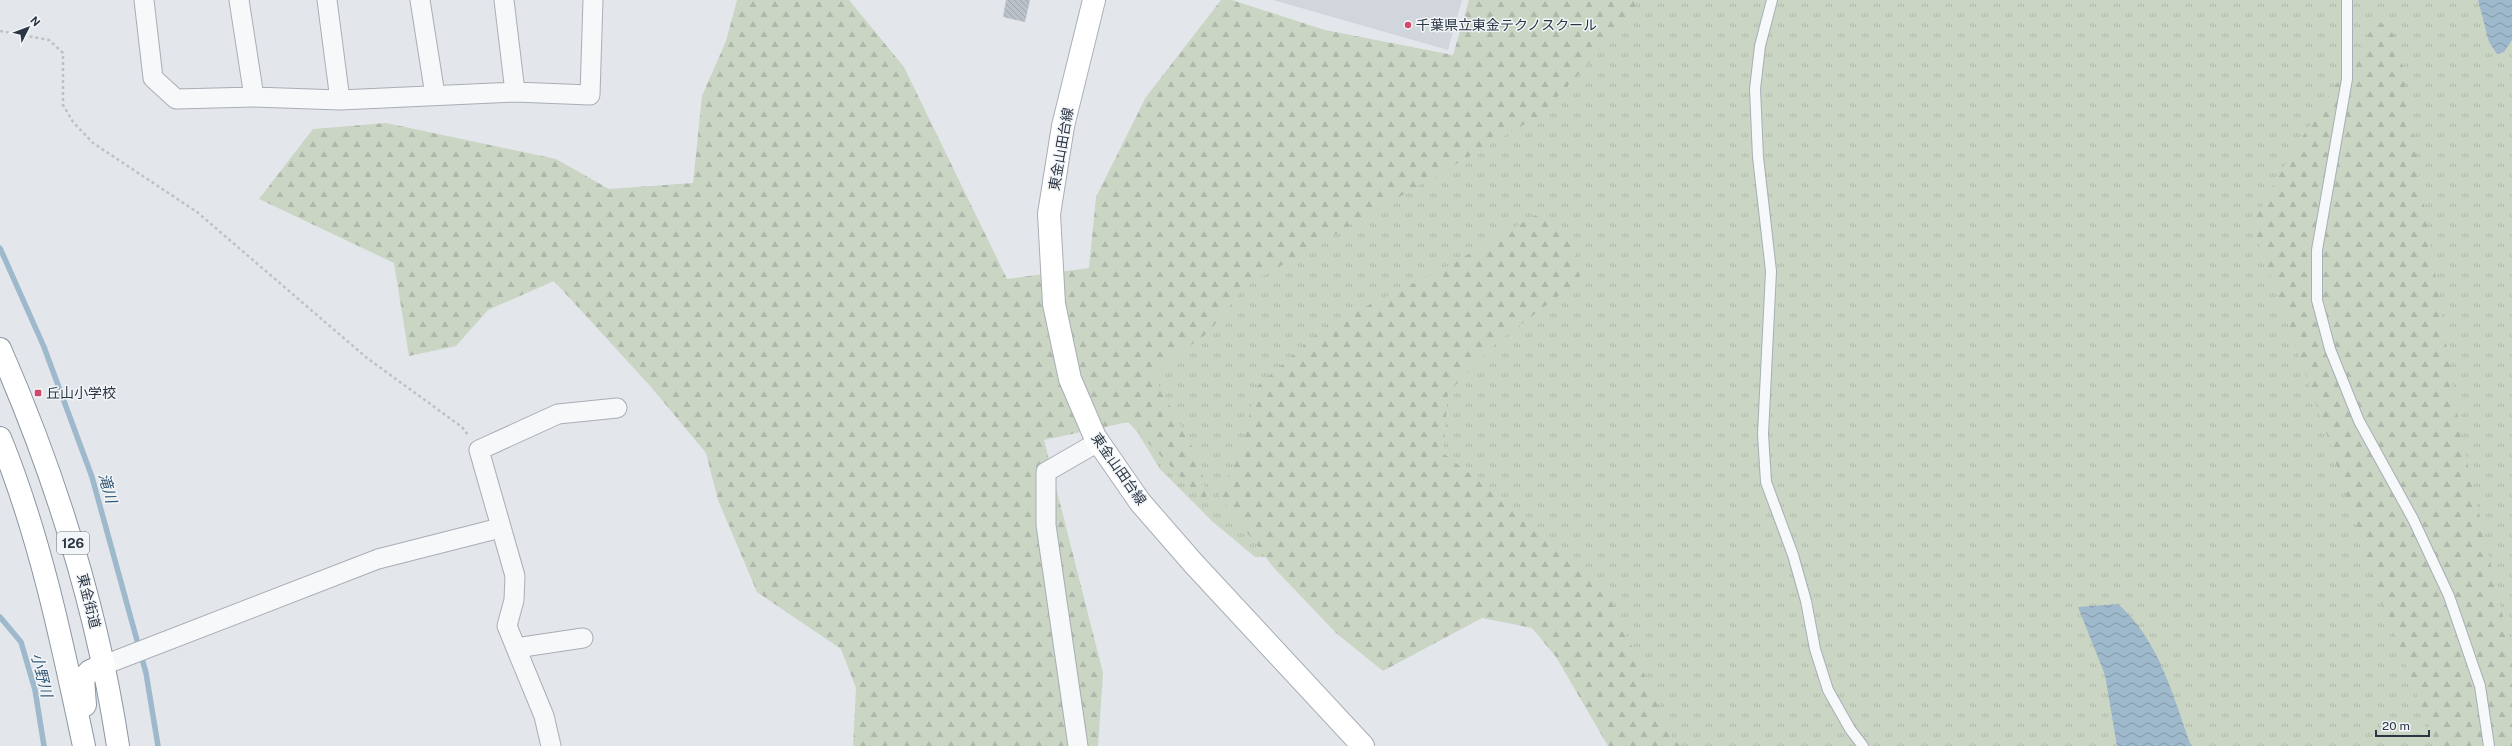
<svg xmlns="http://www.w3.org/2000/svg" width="2512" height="746" font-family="'Public Sans','Noto Sans JP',sans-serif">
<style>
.built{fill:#d1d6dd}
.grass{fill:url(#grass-tufts)}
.forest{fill:url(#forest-firs)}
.water{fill:url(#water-waves)}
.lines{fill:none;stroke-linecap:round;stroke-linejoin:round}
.stream{stroke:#9eb9cb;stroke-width:5.5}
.building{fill:url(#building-back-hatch)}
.service-casing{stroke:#a8aeb6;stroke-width:12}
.minor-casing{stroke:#a8aeb6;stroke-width:21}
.secondary-casing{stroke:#a8aeb6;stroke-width:24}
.trunk-casing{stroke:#8a96a2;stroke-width:24}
.path{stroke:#bdc2c6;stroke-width:2.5;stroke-dasharray:3 3;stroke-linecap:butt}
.service{stroke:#f6f8f9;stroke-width:10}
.minor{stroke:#f6f8f9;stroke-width:19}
.secondary{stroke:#fff;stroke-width:22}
.trunk{stroke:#fff;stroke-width:22}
.poi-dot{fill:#d0496b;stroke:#f3f6f8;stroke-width:1.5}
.labels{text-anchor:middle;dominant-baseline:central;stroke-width:3;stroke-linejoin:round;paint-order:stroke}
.shield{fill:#f3f6f8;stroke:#67707a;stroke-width:1}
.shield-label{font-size:13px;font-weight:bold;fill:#2b3644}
.poi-label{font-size:14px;fill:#2b3644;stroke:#f3f6f8;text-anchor:start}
.street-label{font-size:14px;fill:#2b3644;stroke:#f3f6f8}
.water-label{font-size:15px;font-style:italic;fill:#345a78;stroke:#f3f6f8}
</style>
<defs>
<pattern id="grass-tufts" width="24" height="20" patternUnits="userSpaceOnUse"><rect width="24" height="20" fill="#cad5c4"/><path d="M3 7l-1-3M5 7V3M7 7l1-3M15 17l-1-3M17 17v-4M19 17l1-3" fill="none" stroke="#aeb7aa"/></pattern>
<pattern id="forest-firs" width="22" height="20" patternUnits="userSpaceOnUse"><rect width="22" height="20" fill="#cad5c4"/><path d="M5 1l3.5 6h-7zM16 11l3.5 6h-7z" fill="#aeb7aa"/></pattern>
<pattern id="water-waves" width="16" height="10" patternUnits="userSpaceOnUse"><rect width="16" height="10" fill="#9eb9cb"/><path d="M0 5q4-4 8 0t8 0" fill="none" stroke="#8197a6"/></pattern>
<pattern id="building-back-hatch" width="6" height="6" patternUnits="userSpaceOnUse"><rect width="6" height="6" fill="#bac1c9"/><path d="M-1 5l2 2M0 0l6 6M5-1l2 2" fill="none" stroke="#a0a6ae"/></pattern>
</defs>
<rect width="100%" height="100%" fill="#e3e7eb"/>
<path class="built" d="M1273,0H1462L1448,50Z"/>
<path class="grass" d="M1535,0H2512V746H1615L1535,621L1374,555L1255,557L1213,522L1160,469L1120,404L1136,379Z"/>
<path class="forest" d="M737,0H849L904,67L1007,279L1089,268L1096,197L1146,97L1221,0H1232L1325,30L1453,55L1469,0H1635L1636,13L1539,116L1244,287L1209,332L1152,373L1200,461L1208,505L1128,422L1044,440L1103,673L1098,746H853L856,688L841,649L757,592L718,500L706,453L651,387L554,281L488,310L456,346L409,356L394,263L259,199L313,129L386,123L556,159L609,189L693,183L702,96L726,41Z
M2378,20L2398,39L2460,431L2512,656V746H2437L2376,589L2327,435L2252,223L2292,153Z
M1536,215L1571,232L1580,279L1493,346L1448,393L1443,453L1539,528L1610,597L1672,737L1680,746H1608L1556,657L1532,628L1482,618L1383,671L1336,633L1274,568L1219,496L1244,441L1255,388L1327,326L1448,266Z"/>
<path class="water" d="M2478,0H2512V40L2504,52L2497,54L2489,42Z
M2118,604C2159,640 2173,696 2191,746H2117L2105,675L2078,607Z"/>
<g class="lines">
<path class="stream" d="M0,248L44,347L92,477L146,673L158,746
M0,617L21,642L35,690L44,746"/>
</g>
<path class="building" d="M1006,0H1030L1025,22L1003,17Z"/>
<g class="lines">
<g class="service-casing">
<path id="service" d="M1772,0L1760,46L1755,89L1758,157L1771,271L1763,434L1766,482L1793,555L1806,601L1815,649L1828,690L1850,729L1863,746
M2347,0V79L2317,250V300L2330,349L2359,421L2413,519L2449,596L2480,686L2489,746"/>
</g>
<g class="minor-casing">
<path id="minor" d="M144,0L153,78L176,99L254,97L340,100L515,92L590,95L593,0
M239,0L254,97
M327,0L340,100
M420,0L435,95
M504,0L515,92
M516,648L583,638
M104,665L378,559L500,528
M551,746L544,716L507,626L514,600L515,576L479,450L558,414L617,408
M1078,746L1046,525V472L1098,442"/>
</g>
<g class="secondary-casing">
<path id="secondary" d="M1094,0L1063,126L1049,214L1054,304L1070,379L1095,437L1140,502L1194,564L1363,746"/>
</g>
<g class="trunk-casing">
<path id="trunk" d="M0,349C56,477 97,607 118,746
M0,438C40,536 62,642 84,746
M85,705L83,678L90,671L104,665"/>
</g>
<path class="path" d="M0,31L49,40L63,53V105L73,122L93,143L197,212L367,358L462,427L468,435"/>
<use href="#service" class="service"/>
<use href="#minor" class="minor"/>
<use href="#secondary" class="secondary"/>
<use href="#trunk" class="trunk"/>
</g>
<g class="poi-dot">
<circle cx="1408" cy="25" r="4"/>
<rect x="34" y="389" width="8" height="8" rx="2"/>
</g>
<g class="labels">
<rect class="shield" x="57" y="532" width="32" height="22" rx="3"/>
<g class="shield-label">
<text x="73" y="543">126</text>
</g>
<g class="poi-label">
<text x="1416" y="25">千葉県立東金テクノスクール</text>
<text x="46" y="393">丘山小学校</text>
</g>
<g class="street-label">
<text transform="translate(1061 149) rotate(-80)">東金山田台線</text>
<text transform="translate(1119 469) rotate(55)">東金山田台線</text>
<text transform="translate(89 601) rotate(76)">東金街道</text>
</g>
<g class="water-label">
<text transform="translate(108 488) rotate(74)">滝川</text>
<text transform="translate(42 675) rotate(76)">小野川</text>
</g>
</g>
<g transform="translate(28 28) rotate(48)" stroke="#f3f6f8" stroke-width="3" paint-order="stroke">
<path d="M0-3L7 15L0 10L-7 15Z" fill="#2b3644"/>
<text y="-6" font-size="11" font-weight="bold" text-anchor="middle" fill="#2b3644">N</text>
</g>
<path d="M2376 730v6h53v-6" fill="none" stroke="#2b3644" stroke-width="2"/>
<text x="2382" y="730" font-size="12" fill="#2b3644" stroke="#f3f6f8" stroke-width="3" paint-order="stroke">20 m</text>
</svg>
